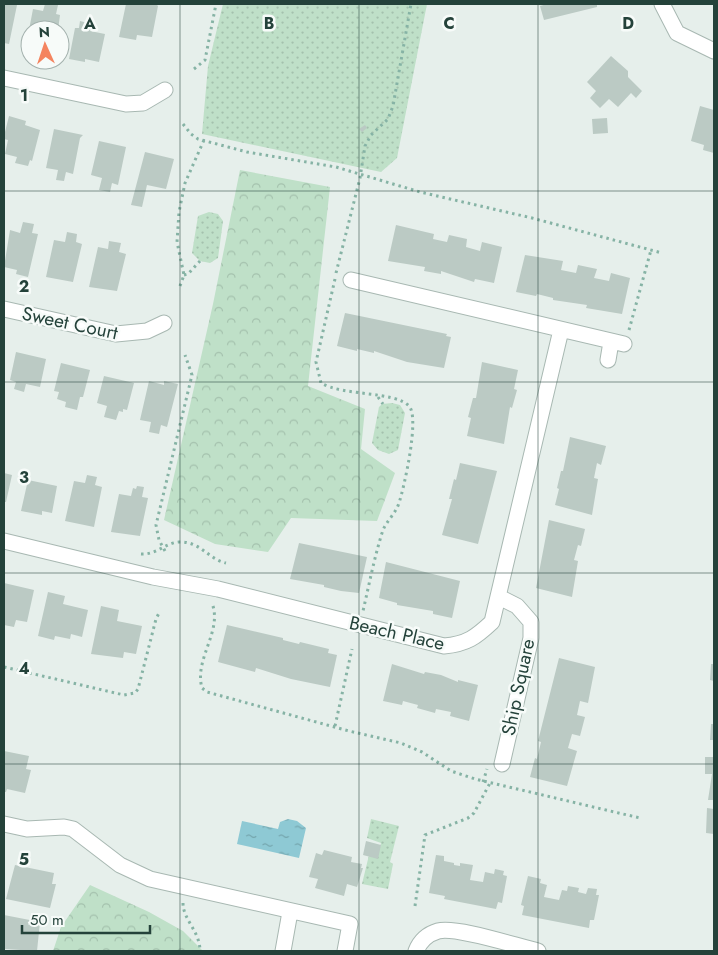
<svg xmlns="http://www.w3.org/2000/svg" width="718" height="955" font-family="Jost,sans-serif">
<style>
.forest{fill:url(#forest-crowns)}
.park{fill:url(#park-dots)}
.water{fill:url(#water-ripples)}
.building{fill:#bbcac4}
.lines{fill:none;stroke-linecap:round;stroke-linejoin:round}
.minor-casing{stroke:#a8b8b2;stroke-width:17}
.path{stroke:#86b3a5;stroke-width:3;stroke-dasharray:2.5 4;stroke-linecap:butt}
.minor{stroke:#fff;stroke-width:15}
.grid{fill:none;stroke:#24423a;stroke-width:1;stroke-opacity:0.55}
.labels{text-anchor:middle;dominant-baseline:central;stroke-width:5;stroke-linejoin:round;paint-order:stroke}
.street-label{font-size:19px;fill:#24423a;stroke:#f7fbf9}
.grid-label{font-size:16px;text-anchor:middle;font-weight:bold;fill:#24423a;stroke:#f7fbf9;stroke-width:5;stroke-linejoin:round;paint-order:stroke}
</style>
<defs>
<pattern id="forest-crowns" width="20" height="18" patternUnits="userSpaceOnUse" patternTransform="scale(1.25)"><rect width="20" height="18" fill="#bfe0c8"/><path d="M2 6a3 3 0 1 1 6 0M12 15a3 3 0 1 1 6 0" fill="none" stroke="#a4c1ad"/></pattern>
<pattern id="park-dots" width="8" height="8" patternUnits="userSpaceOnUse" patternTransform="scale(1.25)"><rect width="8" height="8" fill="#bfe0c8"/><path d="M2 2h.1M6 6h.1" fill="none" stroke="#a4c1ad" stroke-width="1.8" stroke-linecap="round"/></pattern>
<pattern id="water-ripples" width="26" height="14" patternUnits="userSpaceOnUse" patternTransform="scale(1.25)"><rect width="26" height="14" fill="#8ec9d4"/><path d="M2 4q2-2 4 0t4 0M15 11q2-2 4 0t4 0" fill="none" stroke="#74a5ad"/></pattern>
</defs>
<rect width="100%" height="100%" fill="#e6efeb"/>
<path class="forest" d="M240,170L330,187L308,386L365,409L361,449L395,473L377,521L291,518L268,552L215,544L164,520L213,304Z
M90,885L149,912L183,931L203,951H53L61,927Z"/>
<path class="park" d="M223,4H427L397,158L381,172L202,134L208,66Z
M209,212L218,214L223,221L218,258L210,263L200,261L192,253L198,216Z
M392,403L400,405L405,413L398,450L389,454L378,450L372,443L379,407L382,404Z
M371,819L399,826L390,862L393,864L388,889L362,884L369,855L377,857L381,843L367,838Z"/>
<path class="water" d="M288,819L297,821L306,828L299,858L237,844L242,821L278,829L280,822Z"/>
<path class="building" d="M4,4L17,5L9,44L4,43Z
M45,4L58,5L56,14L60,15L58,30H30V52L25,51L33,9L43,11Z
M126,4H156L158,6L152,37L137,35L136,40L119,37Z
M547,4H597V7L544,20L540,6Z
M80,21L92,24L90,31L105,34L99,62L85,59V62L69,59L75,28H79Z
M611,56L628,71V77L642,91L636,98L631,93L618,107L609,99L600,108L590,98L596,91L587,82Z
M700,106L714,110V153L703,150L704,145L691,141Z
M9,116L26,121L25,125L40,130L32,161L30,160L28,166L15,163L17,157L5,154L8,140L4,139V136Z
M607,118L608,133L593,134L592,119Z
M365,125L367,128L362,132L359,129Z
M54,129L83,135L80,138L73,174L66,172L64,181L56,180L58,170L46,168Z
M99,141L126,147L118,185L112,183L110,192L99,190L102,178L91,175Z
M145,152L174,159L166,189L147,185L142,207L131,205Z
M23,222L34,224L32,233L38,234L28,277L16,274L17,270L4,267L10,230L20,233Z
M396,225L434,234L433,239L447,242L449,235L467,239L466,247L480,251L482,242L502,247L494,283L475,279L474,282L441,271V274L424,271L425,267L388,261Z
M67,232L77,234L76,242L82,244L73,282L46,277L54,240L65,242Z
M109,241L121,243L119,252L126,254L117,291L89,287L98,247L108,249Z
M525,255L563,261L561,270L576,273L578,265L597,269L594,278L609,281L611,273L630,278L622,314L586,308L587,305L553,300V298L537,294L536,296L516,292Z
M345,313L447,334L446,336L451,337L444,368L407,362L374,351V353L357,349V351L337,346Z
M16,352L46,359L40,387L26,384L24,392L14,389L16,382L10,380Z
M482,362L518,370L514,389L517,390L512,408L510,407L504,444L467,436L471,418L468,417L473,398H476Z
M61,363L90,370L83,397H80L77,410L65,407L66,402L57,399L59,392L54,391Z
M104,376L134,383L127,410L123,409V412L119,411L116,420L104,417L107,406L97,403Z
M149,381L164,385V381L178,384L167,427L161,425L159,434L149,432L151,422L140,420Z
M570,437L606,446L601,465L597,463L594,478L598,479L592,515L555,505L559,489L557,488L561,471H563Z
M460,463L497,471L478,544L442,535L452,499H449L454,479L456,480Z
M4,473L12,475L6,502H4Z
M87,475L97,477L95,485L102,487L94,527L65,521L74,481L85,483Z
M28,480L57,486L52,513L42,511V515L21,511Z
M137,486L144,487L142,497L148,498L140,536L111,532L119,494L131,496L133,488L136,489Z
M549,520L585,529L581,546L578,545L574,560L578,561L572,597L536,588Z
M299,543L367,557L359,593L341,591L324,587V585L290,579Z
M386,562L460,581L452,618L433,614V611L397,605V603L379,598Z
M4,583L34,590L27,622L16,620L14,627L4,625Z
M48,592L65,596L63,604L88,610L82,637L71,634L70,639L55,636L54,640L38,636Z
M101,606L119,610L117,621L142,626L136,654L124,652L123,658L91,654Z
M227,625L283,638V640L299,644L300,642L329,649L328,653L337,655L330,687L291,679L256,668L255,672L218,662Z
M559,658L595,667L588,703L580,701L577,715L585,717L580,736L572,734L568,748L577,751L567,786L530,777L535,758L537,759L541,742L538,741Z
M392,664L424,674L425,672L441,675L458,682V680L478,685L469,721L450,716L451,712L436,709L435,713L417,708L418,705L403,701L402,705L383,701Z
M711,664H714V681L710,680Z
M711,724H714V740H710Z
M4,751L29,756L26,769L31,770L25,793L7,789L6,792H4Z
M705,757H714V800H708L712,774H705Z
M707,808L714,809V834L706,833Z
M366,841L381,845L378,859L363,855Z
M324,850L352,857L351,862L362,864L361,868H363L357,887L347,884L344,896L315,888L318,879L309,877L316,853L322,855Z
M436,855L444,856V861L454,863V865L460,866V863L473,865L470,880L483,882L485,872L494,874L495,869L504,871L503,875L507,876L502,903L498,902L496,909L444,899L445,896L429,893Z
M15,865L54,873L52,884H56L50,908L6,899Z
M528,876L541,879L540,883L547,885L544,897L559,900L562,890L567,891L568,886L579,888L578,892L586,894L588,888L597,889L596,895H599L594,920H590L589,928L522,915L524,906L521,905Z
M4,915L40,922L37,951L4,949Z"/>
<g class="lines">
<g class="minor-casing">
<path id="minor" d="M662,4L677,33L714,51
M4,78L126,104L143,103L165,90
M351,280L624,344
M4,309L116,334L147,331L164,323
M608,360L611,342
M4,541L153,577L218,589L444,646C467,644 476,637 492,622L561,330
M499,597L517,606L531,622V638L502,764
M4,824L27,829L64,827L73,829L120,865L150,879L350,924L345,951
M283,951L290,912
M416,951C420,941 428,934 438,931C456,926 516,946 538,951"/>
</g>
<path class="path" d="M194,69L205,60L216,4
M183,124L191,134L198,139L247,152L336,167L420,192L532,218L662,253
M336,273L360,178L365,146L371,135L388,119L393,106L411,4
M184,275L188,274L200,261
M335,279L316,362L321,383C342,396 395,391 409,406C420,417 404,488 399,503C395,515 385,522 382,533C374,559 369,585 363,611
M180,286L184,275L177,242L179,212L185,183L204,140
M629,330L651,250
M378,397L383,404
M165,551L159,540L156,525L192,375L185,355
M141,554C156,555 165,543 179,542C200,541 208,559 226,563
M213,606C221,633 194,660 202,688L207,692L349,731L401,743L422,752L451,771L475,779L640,818
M4,667L124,695L135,693L138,689L156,619L160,611
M335,726L352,649
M483,782L487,769
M183,903C183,920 200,931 200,951
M415,906L425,835L468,818L474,813L490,783"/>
<use href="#minor" class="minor"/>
</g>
<path class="grid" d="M180,4V951M359,4V951M538,4V951M4,191H714M4,382H714M4,573H714M4,764H714"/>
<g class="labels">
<g class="street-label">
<text transform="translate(70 323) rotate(12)">Sweet Court</text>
<text transform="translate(397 633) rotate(13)">Beach Place</text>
<text transform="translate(518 687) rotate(-78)">Ship Square</text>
</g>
</g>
<g class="grid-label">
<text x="90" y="29">A</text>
<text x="269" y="29">B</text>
<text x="449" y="29">C</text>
<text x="628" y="29">D</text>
<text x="24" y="101">1</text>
<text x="24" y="292">2</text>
<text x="24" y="483">3</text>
<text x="24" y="674">4</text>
<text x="24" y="865">5</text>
</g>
<rect width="718" height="955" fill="none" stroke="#24423a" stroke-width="10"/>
<g transform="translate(45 45) rotate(357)"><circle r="24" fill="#f7fbf9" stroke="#a3b1ad"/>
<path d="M0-4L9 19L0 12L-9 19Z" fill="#f4845f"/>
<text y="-8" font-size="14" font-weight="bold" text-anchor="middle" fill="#24423a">N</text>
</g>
<path d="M22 925v8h128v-8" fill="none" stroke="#24423a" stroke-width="2.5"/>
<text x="30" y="925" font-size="15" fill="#24423a" stroke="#f7fbf9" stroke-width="4" paint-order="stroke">50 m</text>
</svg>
